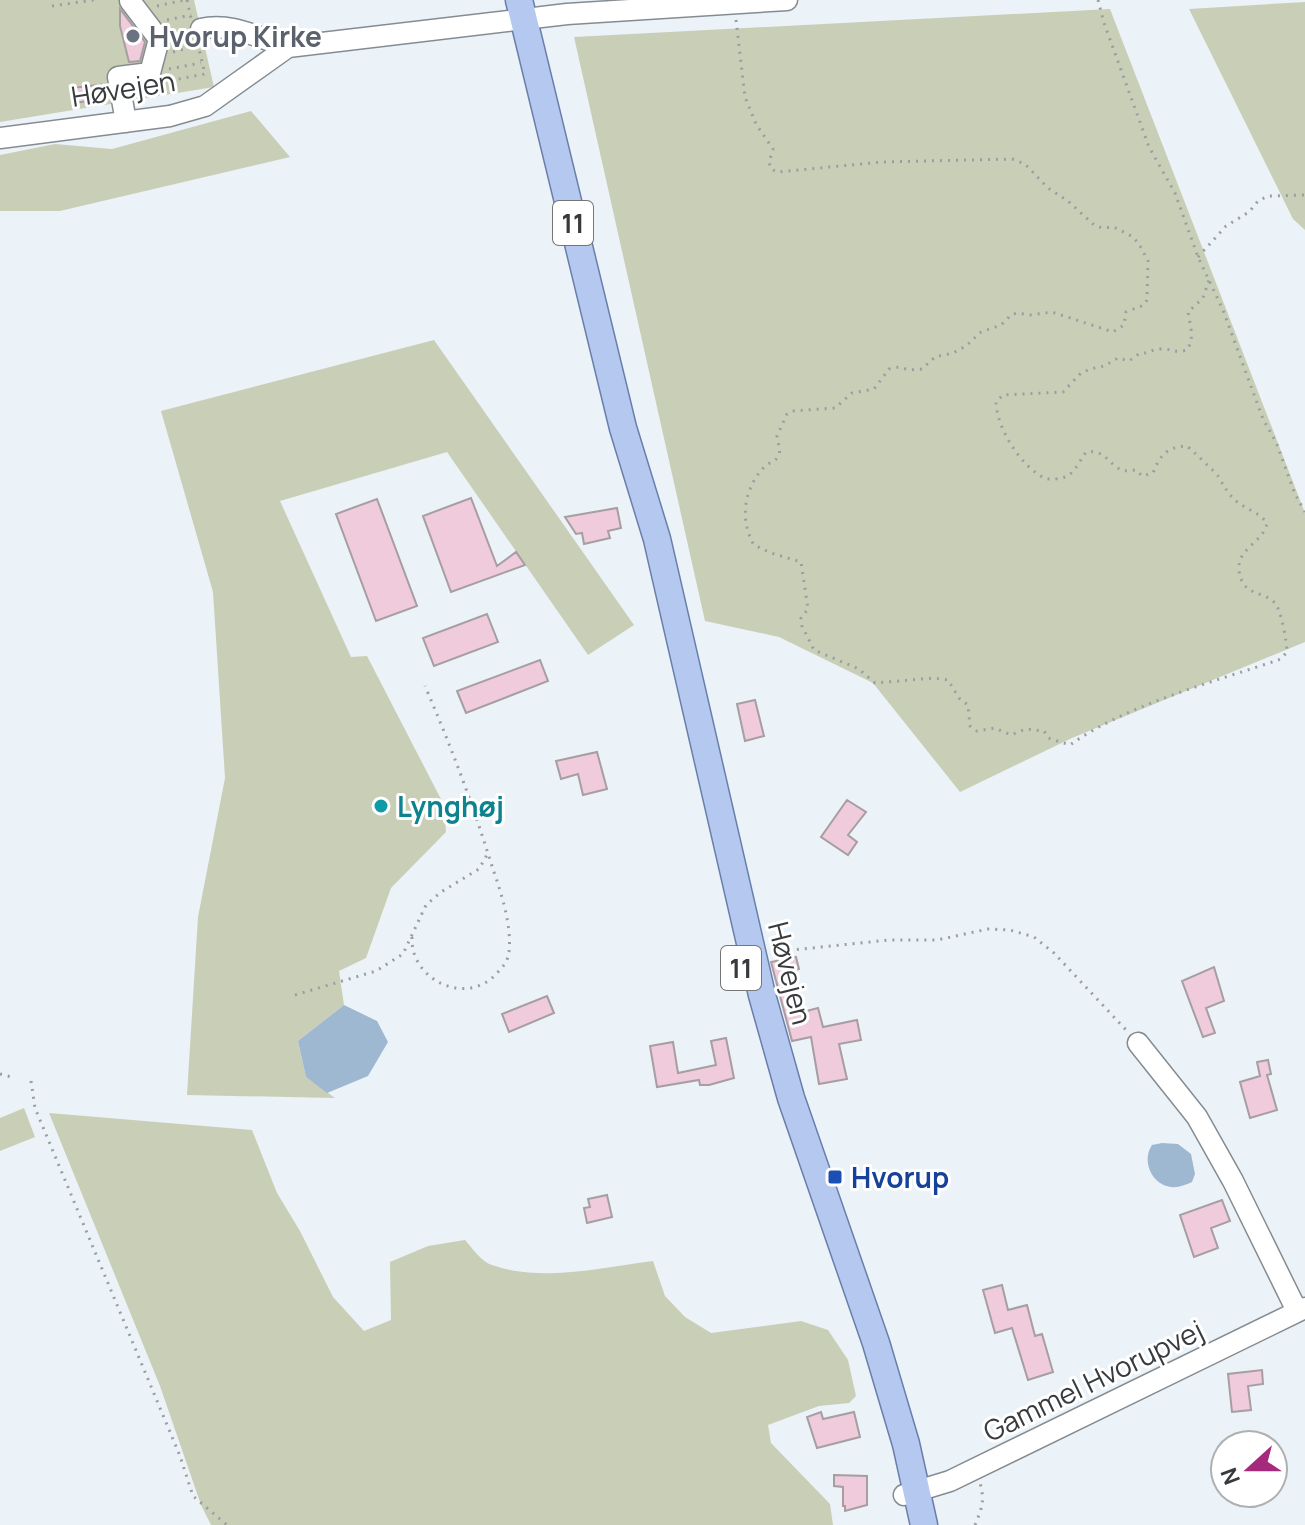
<svg xmlns="http://www.w3.org/2000/svg" width="1305" height="1525" font-family="Manrope,sans-serif">
<style>
.green{fill:#c9cfb7}
.water{fill:#9db8d0}
.building{fill:#efcbdb;stroke:#a69ea1;stroke-width:2}
.lines{fill:none;stroke-linecap:round;stroke-linejoin:round}
.minor-casing{stroke:#858c91;stroke-width:23}
.major-casing{stroke:#697faa;stroke-width:29}
.path{stroke:#999ea2;stroke-width:3;stroke-dasharray:2 6;stroke-linecap:butt}
.minor{stroke:#fff;stroke-width:20}
.major{stroke:#b5c8ef;stroke-width:26}
.worship-dot{fill:#6b7280;stroke:#fff;stroke-width:3}
.culture-dot{fill:#0f9aa8;stroke:#fff;stroke-width:3}
.transit-dot{fill:#1a4fb4;stroke:#fff;stroke-width:3}
.labels{text-anchor:middle;dominant-baseline:central;stroke-width:6;stroke-linejoin:round;paint-order:stroke}
.shield{fill:#fff;stroke:#747677;stroke-width:2}
.shield-label{font-size:26px;font-weight:bold;fill:#383b3d}
.worship-label{font-size:28px;font-weight:bold;fill:#5b616d;stroke:#fff;text-anchor:start}
.street-label{font-size:28px;fill:#383b3d;stroke:#fff}
.culture-label{font-size:28px;font-weight:bold;fill:#0d838f;stroke:#fff;text-anchor:start}
.transit-label{font-size:28px;font-weight:bold;fill:#164399;stroke:#fff;text-anchor:start}
</style>
<rect width="100%" height="100%" fill="#ebf2f8"/>
<path class="green" d="M0,0H194L214,87L0,122Z
M1305,2V230L1293,219L1189,9Z
M1110,9L1305,513V642L1072,738L960,792L873,683L779,637L705,621L574,37Z
M251,111L290,157L60,211H0V155L55,144L112,149Z
M434,340L634,625L588,655L447,452L280,501L351,657L367,656L444,805L446,832L391,888L366,958L339,971L344,1005L298,1041L306,1077L335,1098L187,1095L198,917L225,778L213,592L161,411Z
M24,1108L35,1137L0,1151V1118Z
M49,1113L252,1130L277,1193L300,1231L333,1297L364,1331L391,1320L390,1262L428,1246L465,1240C472,1248 482,1262 492,1265C544,1283 601,1267 653,1261L665,1296L685,1317L711,1333L801,1321L828,1330L848,1360L856,1396L849,1403L819,1406L768,1425L771,1443L830,1504L833,1525H211L201,1505L160,1386Z"/>
<path class="water" d="M344,1005L377,1021L388,1042L368,1076L327,1093L306,1077L298,1041Z
M1162,1143L1178,1144L1191,1154L1195,1174L1192,1182C1185,1185 1178,1188 1171,1187C1152,1185 1141,1161 1152,1145Z"/>
<path class="building" d="M120,9L145,42L140,61L129,62L120,26Z
M106,84L109,98L74,103L72,88Z
M471,498L497,566L516,552L525,565L451,592L423,516Z
M377,499L417,606L376,621L336,514Z
M617,508L621,528L608,531L610,538L584,544L582,533L576,534L565,517Z
M487,614L498,642L434,666L423,638Z
M540,660L548,681L466,713L457,691Z
M755,700L764,736L745,741L737,704Z
M597,752L607,789L583,795L578,774L561,779L556,761Z
M847,800L866,812L848,835L857,842L848,855L821,837Z
M796,957L799,969L787,972L795,1014L818,1008L823,1027L857,1020L861,1040L839,1044L847,1079L819,1084L811,1037L792,1041L771,962Z
M1214,967L1224,1001L1206,1008L1215,1033L1203,1037L1182,981Z
M547,996L554,1013L509,1032L502,1014Z
M726,1038L734,1078L709,1085H700L699,1080L657,1087L650,1046L673,1042L678,1073L716,1065L711,1041Z
M1268,1060L1271,1074L1267,1075L1277,1110L1250,1118L1240,1082L1260,1076L1257,1062Z
M607,1195L612,1217L587,1223L584,1208L590,1207L588,1199Z
M1222,1200L1230,1221L1211,1228L1218,1248L1194,1257L1180,1215Z
M1002,1285L1008,1310L1027,1305L1035,1336L1042,1334L1053,1372L1028,1380L1012,1328L995,1333L983,1290Z
M1262,1370L1263,1384L1248,1386L1251,1410L1232,1412L1228,1374Z
M821,1412L823,1419L854,1412L860,1437L817,1448L807,1417Z
M834,1475L867,1476V1505L845,1511V1506H843V1487L834,1486Z"/>
<g class="lines">
<g class="minor-casing">
<path id="minor" d="M201,29C231,22 259,38 288,47
M126,122L118,77L150,73L159,39L130,1
M0,138L170,116L205,106L288,47L567,14L787,0
M1138,1043L1197,1117L1233,1181L1297,1311
M904,1495L950,1481L1305,1308"/>
</g>
<g class="major-casing">
<path id="major" d="M519,0L623,428L657,539L762,995L791,1098L876,1343L906,1444L924,1525"/>
</g>
<path class="path" d="M187,0L191,18
M1098,0L1104,23L1149,147L1175,193L1198,257L1223,310L1263,419L1276,442L1295,494L1305,512
M52,6L94,0
M157,6L185,0
M167,20L191,15
M736,20L745,97L756,124L773,149L769,162L771,169L777,172L882,162L1012,159L1025,164L1048,188L1068,201L1094,225L1102,228L1114,227L1133,237L1139,244L1148,261L1147,300L1144,305L1126,312L1124,325L1113,332L1052,312L1030,315L1017,313L1011,315L1001,325L981,332L966,346L953,353L935,357L922,369L909,370L899,367L889,369L874,389L852,393L835,408L792,411L787,414L777,436C777,442 781,448 779,455C776,462 769,462 764,467C744,489 739,519 754,545L771,553L801,562L808,609L801,618L802,626L814,650L859,669L875,683L934,678L948,680L959,698L968,705L970,726L977,731L995,728L1011,735L1026,729L1044,731L1048,738L1070,745C1127,704 1214,682 1281,659L1287,652C1287,643 1281,609 1275,603C1263,590 1242,597 1239,570C1237,548 1264,542 1267,523C1260,513 1246,509 1236,501C1228,494 1224,486 1218,476C1216,473 1191,449 1187,446C1167,447 1160,455 1153,473L1142,476L1136,470L1123,471C1108,464 1105,449 1086,452C1073,471 1073,480 1046,479C1021,467 997,429 996,402L1003,395L1063,392L1081,373L1090,369L1104,366L1118,358L1129,361L1140,353C1149,354 1152,349 1160,349C1171,348 1174,354 1187,350C1195,338 1190,325 1188,312L1203,298L1209,280
M173,52L197,46
M169,69L201,63
M163,82L205,74L198,45
M1198,257L1226,226L1249,212L1258,201L1268,196L1305,195
M412,937C410,981 468,1007 497,973C503,967 508,961 509,952C512,923 500,890 491,863C472,802 450,744 425,686
M773,952L889,940H937L988,929L1010,930L1034,937L1054,953L1127,1031
M295,995L376,971L403,954L426,905L441,892L479,869L488,853
M0,1074L15,1078
M31,1081L35,1108L180,1456L193,1496L227,1525
M975,1525C982,1508 985,1501 980,1483"/>
<use href="#minor" class="minor"/>
<use href="#major" class="major"/>
</g>
<circle class="worship-dot" cx="133" cy="36" r="8"/>
<circle class="culture-dot" cx="381" cy="806" r="8"/>
<rect class="transit-dot" x="827" y="1169" width="16" height="16" rx="4"/>
<g class="labels">
<g class="shield">
<rect x="553" y="201" width="40" height="44" rx="6"/>
<rect x="721" y="946" width="40" height="44" rx="6"/>
</g>
<g class="shield-label">
<text x="573" y="223">11</text>
<text x="741" y="968">11</text>
</g>
<g class="worship-label">
<text x="149" y="36">Hvorup Kirke</text>
</g>
<g class="street-label">
<text transform="translate(123 88) rotate(-9)">Høvejen</text>
<text transform="translate(791 973) rotate(76)">Høvejen</text>
<text transform="translate(1093 1380) rotate(-26)">Gammel Hvorupvej</text>
</g>
<g class="culture-label">
<text x="397" y="806">Lynghøj</text>
</g>
<g class="transit-label">
<text x="851" y="1177">Hvorup</text>
</g>
</g>
<g transform="translate(1249 1469) rotate(249)"><circle r="38" fill="#ffffff" stroke="#afb1b1" stroke-width="2"/>
<path d="M0-6L14 30L0 20L-14 30Z" fill="#a5297c"/>
<text y="-12" font-size="22" font-weight="bold" text-anchor="middle" fill="#383b3d">N</text>
</g>
</svg>
